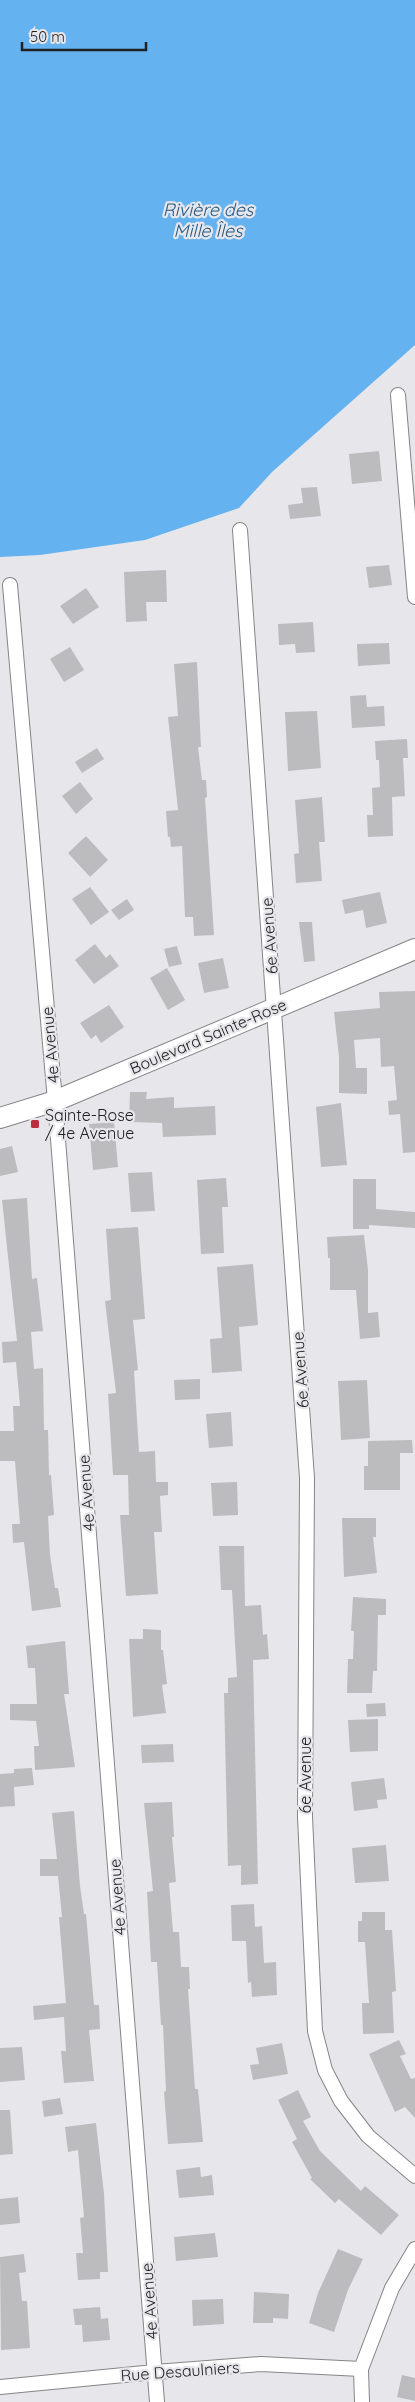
<svg xmlns="http://www.w3.org/2000/svg" width="415" height="2402" font-family="Quicksand,sans-serif">
<style>
.water{fill:#65b2f1}
.building{fill:#bcbbbe}
.lines{fill:none;stroke-linecap:round;stroke-linejoin:round}
.street-casing{stroke:#858588;stroke-width:16}
.secondary-casing{stroke:#858588;stroke-width:22}
.street{stroke:#fff;stroke-width:14}
.secondary{stroke:#fff;stroke-width:20}
.poi-dot{fill:#bd2c41;stroke:#e7e7eb;stroke-width:2}
.labels{text-anchor:middle;dominant-baseline:central;stroke-width:4.5;stroke-linejoin:round;paint-order:stroke}
.street-label{font-size:16px;fill:#212122;stroke:#e7e7eb}
.poi-label{font-size:16px;fill:#212122;stroke:#e7e7eb;text-anchor:start}
.water-label{font-size:18px;font-style:italic;fill:#245a85;stroke:#e7e7eb}
</style>
<rect width="100%" height="100%" fill="#e7e7eb"/>
<path class="water" d="M0,0H415V345L272,472L239,508L145,540L40,555L0,557Z"/>
<path class="building" d="M379,451L382,481L352,484L349,454Z
M317,487L321,516L290,519L288,505L303,503L301,488Z
M389,565L392,585L369,588L366,567Z
M166,570L167,602H146L147,621L126,622L124,572Z
M86,588L99,607L73,624L60,606Z
M313,622L315,652L296,653L295,644L279,645L278,624Z
M389,643L390,664L358,666L357,644Z
M70,647L84,670L64,682L50,659Z
M197,662L201,747H198L202,780H206L207,797L205,798L214,935L194,936L193,917H185L182,846L171,847L170,837H168L166,811L178,810L168,717L178,716L174,664Z
M366,695L367,707L384,706L385,726L352,728L350,696Z
M317,711L321,768L288,771L285,712Z
M407,739L408,758H403L405,796L392,797L393,836L368,837L367,815H373L372,788L380,787L379,760H376L375,741Z
M97,748L104,759L82,773L75,762Z
M80,782L93,799L76,814L62,796Z
M322,797L325,842H319L322,881L296,883L294,854L299,853L295,800Z
M86,836L108,860L90,877L68,853Z
M90,887L109,912L91,925L72,899Z
M380,892L387,923L366,928L363,910L345,914L342,900Z
M127,899L134,910L119,920L111,910Z
M299,922H312L315,961L304,962Z
M95,944L106,958L110,954L119,966L94,984L75,960Z
M177,946L182,964L169,967L164,949Z
M223,958L229,988L204,993L198,963Z
M167,968L185,1000L168,1010L150,978Z
M415,991V1152L403,1153L400,1114L389,1115L388,1101L397,1100L394,1066L381,1067L380,1038L354,1040L356,1068H367V1094L339,1093V1057L334,1012L380,1008L379,992Z
M109,1005L124,1027L101,1043L96,1035L91,1039L80,1023Z
M130,1092H147L146,1099L174,1097V1108L215,1106L216,1135L163,1137L162,1123L129,1122Z
M341,1103L347,1165L321,1167L316,1107Z
M114,1122L118,1167L93,1170L89,1124Z
M12,1146L18,1172L0,1176V1149Z
M152,1172L155,1211L131,1212L128,1173Z
M226,1178L228,1207H222L224,1253L201,1254L197,1180Z
M353,1179H376V1209L415,1212V1228L369,1225V1229H353Z
M27,1198L32,1279L37,1278L43,1331L31,1332L34,1369L43,1368L44,1430H48L49,1475H51L54,1515L48,1516L50,1555L55,1588H58L61,1607L32,1611L24,1542L13,1543L12,1524H20L15,1461H0V1431H14L13,1406H20L16,1362L3,1363L2,1342L17,1341L2,1200Z
M138,1227L145,1319L133,1320L138,1370L134,1371L139,1452L155,1451L156,1482H168V1495L160,1496L162,1532H154L158,1594L126,1596L120,1515H129L128,1475H113L108,1394L116,1393L105,1301L111,1300L106,1229Z
M364,1235L368,1270V1313L378,1312L380,1337L360,1339L356,1290H330V1258H328L327,1237Z
M253,1264L258,1325L239,1327L242,1371L212,1373L210,1339L222,1338L217,1267Z
M200,1379V1399L175,1400L174,1380Z
M367,1380L370,1438L341,1440L338,1381Z
M231,1412L233,1446L209,1448L206,1414Z
M412,1440L413,1453H400V1490H364V1466H368V1441Z
M237,1482L238,1515L213,1516L211,1483Z
M342,1518H376V1537H373L377,1573L344,1577Z
M219,1546H244L245,1606L261,1605L263,1635L267,1634L269,1659L253,1660L258,1884L241,1885V1865L228,1866L224,1693H228V1678L237,1677L232,1590H221Z
M353,1597L386,1599V1615H378L377,1671H373L372,1693H347L348,1659H353L354,1631H351Z
M143,1629L161,1630V1650H163L167,1684L162,1685L166,1713L133,1717L129,1639H143Z
M65,1641L69,1694H64L75,1767L35,1770L34,1746H39L36,1721L10,1720V1704H37L35,1668H28L26,1646Z
M385,1703L386,1716L367,1717L366,1704Z
M378,1719V1751L350,1752L348,1720Z
M173,1744L174,1762L142,1763L141,1745Z
M32,1768L34,1785L14,1787L15,1806L0,1807V1774L14,1773V1769Z
M384,1778L387,1799L377,1800L378,1808L354,1811L351,1782Z
M172,1802L174,1837H172L176,1882L169,1883L173,1932H179L181,1967H189L190,1989H188L195,2089H198L203,2142L168,2144L164,2092L166,2091L163,2025H161L157,1962H151L147,1892L153,1891L144,1803Z
M74,1811L80,1886L84,1914H86L94,2005H99L100,2029L89,2030L94,2081L64,2083L61,2051H66L64,2017L34,2020L33,2006L66,2003L59,1917H62L58,1876H40V1859H57L52,1813Z
M386,1845L389,1881L355,1883L352,1848Z
M254,1904L255,1927L262,1926L264,1963L276,1962L277,1995L252,1997L251,1982L248,1983L246,1941H232L231,1905Z
M362,1912H385V1930H392L396,1991L392,1992L394,2033L363,2034L362,2003H369L365,1942H358V1921H362Z
M399,2040L406,2054L400,2056L411,2079L415,2078V2118L405,2107L395,2112L369,2054Z
M282,2043L288,2074L253,2080L250,2065L259,2064L256,2048Z
M22,2047L25,2080L0,2082V2048Z
M298,2090L311,2117L303,2121L320,2151L361,2191L365,2186L399,2215L381,2235L339,2199L335,2203L310,2179L312,2178L292,2142L297,2139L278,2100Z
M60,2098L63,2114L44,2117L42,2101Z
M0,2110H10L13,2154L0,2155Z
M96,2123L104,2194L108,2272H100V2279L78,2280L76,2253H83L80,2218L84,2217L78,2150L68,2152L65,2127Z
M200,2167L201,2177L212,2175L214,2195L179,2198L176,2170Z
M18,2197L20,2223L0,2225V2199Z
M215,2233L218,2257L176,2261L174,2237Z
M338,2249L363,2259L348,2290L334,2332L309,2323L318,2293Z
M24,2254L26,2272L19,2273L22,2301H27L30,2348L1,2350L0,2257Z
M254,2292L289,2294L288,2319L273,2318V2323H253Z
M223,2299L224,2324L193,2326L192,2300Z
M100,2307L101,2319L108,2318L110,2340L83,2342L82,2325H75L73,2309Z
M402,2375L415,2378V2401L397,2397Z"/>
<g class="lines">
<g class="street-casing">
<path id="street" d="M398,395L415,597
M240,530L307,1478L305,1817L315,2031L325,2070L341,2101L368,2136L415,2176
M10,585L55,1101L157,2402
M0,2387L155,2372L261,2364L361,2369
M362,2402L361,2369L392,2288L415,2249"/>
</g>
<g class="secondary-casing">
<path id="secondary" d="M0,1118L55,1101L415,949"/>
</g>
<use href="#street" class="street"/>
<use href="#secondary" class="secondary"/>
</g>
<rect class="poi-dot" x="30" y="1119" width="10" height="10" rx="2.5"/>
<g class="labels">
<g class="street-label">
<text transform="translate(269 936) rotate(-94)">6e Avenue</text>
<text transform="translate(208 1036) rotate(-23)">Boulevard Sainte-Rose</text>
<text transform="translate(50 1045) rotate(-95)">4e Avenue</text>
<text transform="translate(300 1370) rotate(-94)">6e Avenue</text>
<text transform="translate(86 1493) rotate(-94)">4e Avenue</text>
<text transform="translate(305 1775) rotate(-90)">6e Avenue</text>
<text transform="translate(117 1897) rotate(-94)">4e Avenue</text>
<text transform="translate(149 2301) rotate(-94)">4e Avenue</text>
<text transform="translate(180 2371) rotate(-4)">Rue Desaulniers</text>
</g>
<g class="poi-label">
<text x="45" y="1115">Sainte-Rose<tspan x="45" dy="18">/ 4e Avenue</tspan></text>
</g>
<g class="water-label">
<text x="208" y="209">Rivière des<tspan x="208" dy="21">Mille Îles</tspan></text>
</g>
</g>
<path d="M22 42v8h124v-8" fill="none" stroke="#212122" stroke-width="2.5"/>
<text x="30" y="42" font-size="15" fill="#212122" stroke="#e7e7eb" stroke-width="4" paint-order="stroke">50 m</text>
</svg>
